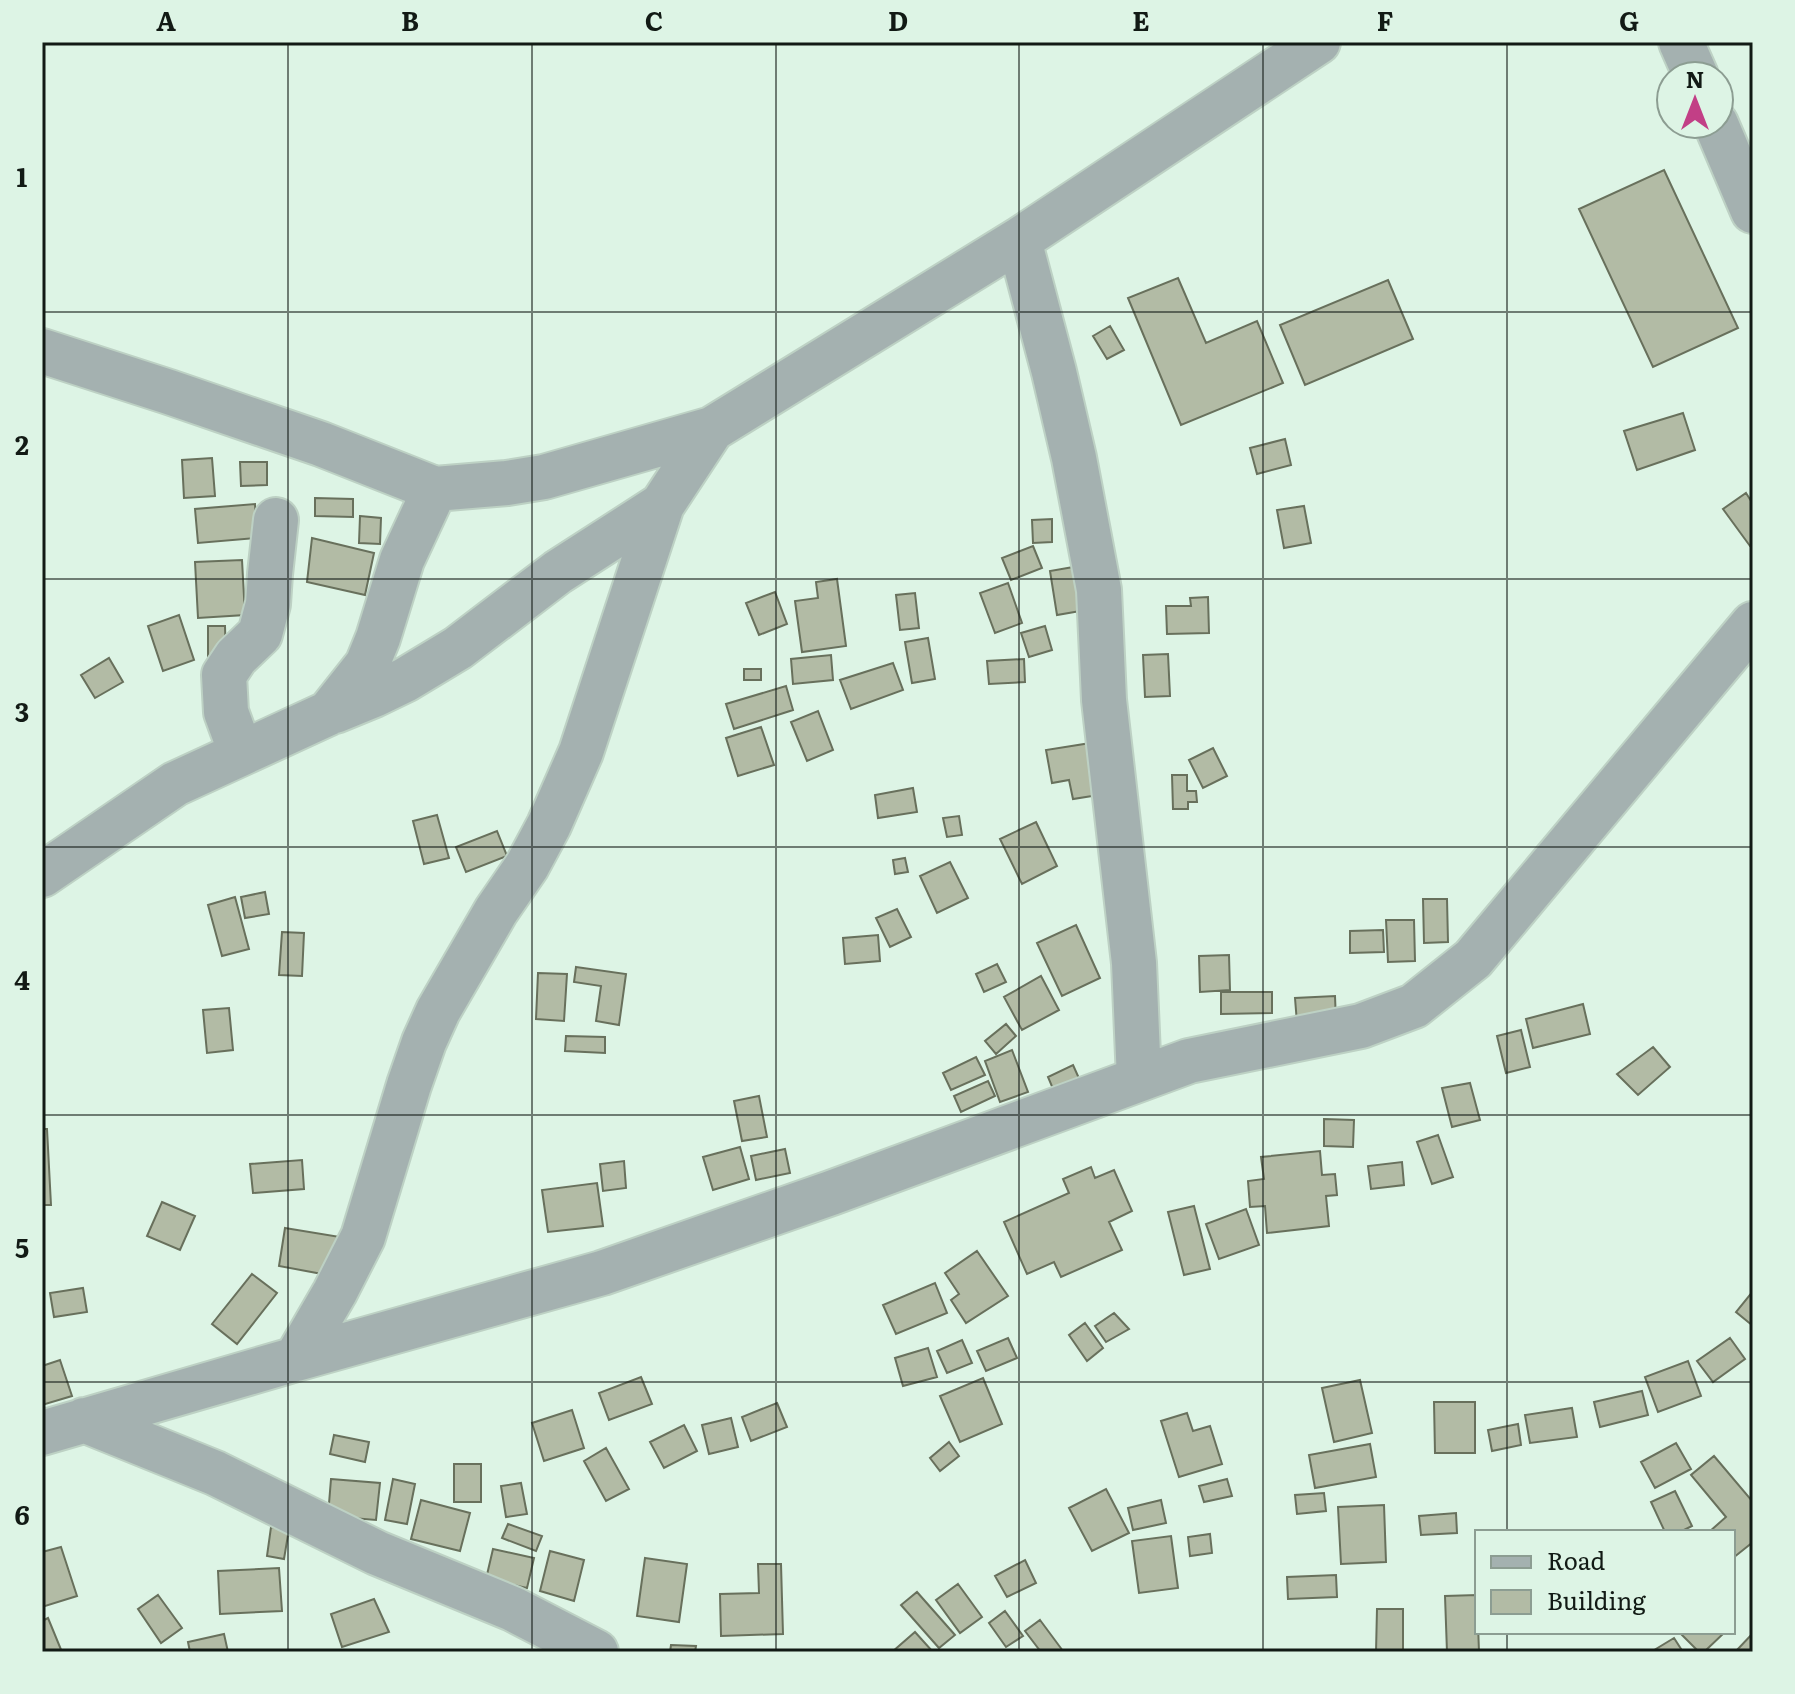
<svg xmlns="http://www.w3.org/2000/svg" width="1795" height="1694" font-family="Literata,serif">
<style>
.building{fill:#b2bba5;stroke:#68705c;stroke-width:2}
.lines{fill:none;stroke-linecap:round;stroke-linejoin:round}
.minor-casing{stroke:#bdd1c4;stroke-width:48}
.minor{stroke:#a4b1b0;stroke-width:44}
.grid{fill:none;stroke:#121a15;stroke-width:2;stroke-opacity:0.55}
.neatline{fill:none;stroke:#121a15;stroke-width:3}
.grid-label{font-size:26px;text-anchor:middle;font-weight:bold;fill:#121a15}
</style>
<rect width="100%" height="100%" fill="#ddf4e5"/>
<path class="building" d="M1664,170L1738,328L1653,367L1579,209Z
M1178,278L1206,343L1257,321L1283,383L1181,425L1128,298Z
M1388,280L1413,339L1305,385L1280,325Z
M1110,326L1124,350L1107,359L1093,336Z
M1683,413L1695,450L1637,470L1624,431Z
M1285,439L1291,465L1257,474L1250,448Z
M212,458L215,496L184,498L182,460Z
M240,462H267V485L241,486Z
M1746,493L1753,504V544L1750,546L1723,509Z
M315,498L353,499V517L315,516Z
M255,504L257,538L198,543L195,509Z
M1304,506L1311,543L1284,548L1277,510Z
M360,516L381,518L380,544L359,543Z
M1052,519V542L1033,543L1032,520Z
M312,538L374,553L365,595L307,582Z
M1033,546L1042,568L1011,580L1002,558Z
M242,560L245,615L198,618L195,562Z
M1085,565L1092,609L1057,615L1050,571Z
M837,579L846,646L802,652L795,601L818,598L816,582Z
M1008,583L1022,623L995,633L980,593Z
M775,592L787,624L759,635L746,603Z
M915,593L919,628L900,630L896,595Z
M1208,597L1209,633L1167,634L1166,606H1191L1190,598Z
M179,615L194,660L163,671L148,626Z
M208,626H225L226,660H208Z
M1045,626L1052,650L1029,657L1021,633Z
M928,638L935,679L912,683L905,642Z
M1168,654L1170,696L1145,697L1143,655Z
M831,655L833,680L793,684L791,659Z
M109,658L123,682L95,698L81,675Z
M1024,659L1025,682L989,684L987,661Z
M893,663L903,690L851,709L840,680Z
M744,669H761V680H744Z
M786,686L793,710L734,729L726,704Z
M818,711L833,750L807,761L791,722Z
M761,727L774,765L738,776L726,738Z
M1097,742L1105,794L1073,799L1069,780L1052,783L1046,750Z
M1213,748L1227,776L1203,788L1189,760Z
M1172,775H1187V791H1196L1197,802H1188V809H1173Z
M913,788L917,812L878,818L875,795Z
M437,815L449,858L424,864L413,821Z
M959,816L962,835L947,837L943,818Z
M1036,822L1057,866L1022,884L1000,839Z
M497,831L507,856L466,872L456,847Z
M905,858L908,872L895,874L893,860Z
M950,862L968,898L937,913L920,876Z
M265,892L269,914L245,918L241,897Z
M235,897L249,949L222,956L208,905Z
M1423,899H1447L1448,942L1424,943Z
M897,909L911,937L890,947L876,918Z
M1386,920H1414L1415,961L1388,962Z
M1076,925L1100,978L1062,996L1037,943Z
M1383,930L1384,952L1350,953V931Z
M282,932L304,933L302,976L279,975Z
M878,935L880,961L845,964L843,938Z
M1229,955L1230,990L1200,992L1199,956Z
M997,964L1006,982L984,992L976,974Z
M576,967L626,974L619,1025L596,1021L601,986L574,982Z
M538,973L567,974L564,1021L536,1019Z
M1041,976L1059,1010L1022,1030L1004,997Z
M1221,992H1272V1013L1221,1014Z
M1335,996L1336,1021L1297,1023L1295,998Z
M1583,1004L1590,1034L1533,1048L1526,1019Z
M229,1008L233,1050L207,1053L203,1010Z
M1006,1024L1016,1036L996,1054L985,1041Z
M1521,1030L1530,1067L1506,1073L1497,1036Z
M566,1036L605,1037V1053L565,1051Z
M1653,1047L1670,1067L1638,1095L1617,1074Z
M1012,1050L1028,1092L1000,1102L985,1061Z
M976,1057L985,1075L951,1090L943,1073Z
M1073,1065L1082,1085L1056,1096L1048,1077Z
M988,1081L995,1096L961,1112L954,1096Z
M1470,1083L1480,1120L1452,1127L1442,1088Z
M759,1096L767,1137L742,1141L734,1101Z
M1324,1119L1354,1120L1353,1147L1324,1146Z
M42,1129H47L51,1205H42Z
M1438,1135L1453,1177L1432,1184L1417,1142Z
M740,1147L749,1179L713,1190L703,1157Z
M785,1149L790,1173L756,1180L751,1156Z
M1320,1151L1322,1175L1335,1174L1337,1195L1326,1196L1329,1226L1267,1233L1265,1206L1250,1207L1248,1181L1264,1179L1261,1157Z
M302,1160L304,1189L253,1193L250,1164Z
M624,1161L626,1188L603,1191L600,1164Z
M1402,1162L1404,1185L1371,1189L1368,1166Z
M1091,1167L1095,1178L1114,1170L1132,1211L1109,1222L1122,1250L1061,1277L1054,1262L1027,1274L1004,1222L1069,1193L1063,1179Z
M597,1183L603,1226L548,1232L542,1190Z
M162,1202L195,1216L180,1250L147,1236Z
M1194,1206L1210,1269L1184,1275L1168,1212Z
M1246,1209L1259,1245L1219,1259L1206,1224Z
M285,1228L340,1237L333,1276L279,1266Z
M977,1251L1008,1296L966,1323L951,1300L959,1294L945,1273Z
M252,1274L277,1293L237,1344L212,1324Z
M935,1283L947,1313L896,1334L883,1305Z
M83,1288L87,1312L54,1317L50,1293Z
M1753,1291V1326L1736,1312Z
M1114,1313L1129,1329L1106,1342L1095,1326Z
M1085,1323L1103,1348L1087,1361L1069,1335Z
M1008,1338L1017,1358L986,1371L977,1351Z
M1730,1338L1745,1359L1713,1382L1697,1361Z
M962,1340L972,1363L947,1373L937,1351Z
M928,1348L937,1377L903,1386L895,1358Z
M60,1360L72,1396L42,1405V1366Z
M1688,1361L1701,1396L1658,1412L1645,1377Z
M641,1377L652,1404L609,1420L599,1393Z
M983,1378L1002,1424L960,1442L940,1396Z
M1360,1380L1372,1433L1334,1442L1322,1388Z
M1642,1391L1648,1415L1600,1427L1594,1402Z
M1434,1402H1475V1453H1435Z
M777,1403L787,1427L751,1441L742,1417Z
M1572,1408L1577,1437L1530,1443L1525,1415Z
M572,1410L584,1448L544,1461L532,1423Z
M1187,1413L1193,1431L1210,1426L1222,1464L1179,1477L1161,1421Z
M731,1418L738,1447L709,1454L702,1425Z
M1518,1424L1521,1445L1492,1451L1488,1430Z
M684,1425L697,1451L664,1468L650,1442Z
M334,1435L369,1442L365,1462L330,1454Z
M949,1442L959,1456L940,1471L930,1458Z
M1676,1443L1691,1469L1655,1488L1641,1462Z
M1370,1444L1376,1477L1315,1488L1309,1455Z
M606,1448L629,1489L606,1501L584,1461Z
M1714,1456L1753,1502V1542L1733,1558V1532H1709L1726,1517L1691,1475Z
M454,1464H481V1502H454Z
M331,1479L380,1483L376,1520L328,1516Z
M393,1479L415,1484L407,1524L385,1520Z
M1227,1479L1232,1496L1204,1502L1199,1486Z
M521,1483L527,1514L506,1517L501,1486Z
M1106,1489L1129,1533L1092,1551L1069,1508Z
M1675,1491L1692,1526L1680,1532H1665L1651,1502Z
M1324,1493L1326,1511L1297,1514L1295,1495Z
M421,1500L470,1513L460,1551L411,1539Z
M1161,1500L1166,1523L1133,1530L1128,1508Z
M1384,1505L1386,1562L1341,1564L1338,1507Z
M1456,1513L1457,1533L1421,1535L1419,1516Z
M508,1524L542,1536L536,1551L502,1538Z
M271,1527L289,1529L284,1559L267,1556Z
M1210,1534L1212,1553L1190,1556L1188,1537Z
M1171,1536L1178,1588L1139,1593L1132,1541Z
M61,1547L77,1596L42,1607V1552Z
M493,1549L534,1558L527,1588L486,1579Z
M550,1551L584,1560L574,1601L540,1591Z
M645,1558L687,1564L679,1622L637,1616Z
M1025,1560L1036,1583L1007,1597L995,1576Z
M758,1564H781L783,1634L721,1636L720,1594L759,1593Z
M279,1568L282,1611L220,1614L218,1571Z
M1336,1575L1337,1597L1288,1599L1287,1577Z
M958,1584L982,1617L960,1633L936,1600Z
M917,1592L955,1635L939,1648L901,1605Z
M158,1595L182,1628L161,1643L138,1609Z
M1477,1595L1479,1652H1447L1445,1596Z
M374,1599L389,1632L342,1647L331,1614Z
M1377,1609H1403V1652H1376Z
M1005,1611L1023,1636L1006,1647L989,1623Z
M48,1618L62,1652H42V1621Z
M1040,1620L1063,1651L1041,1652L1025,1631Z
M915,1632L933,1652H892Z
M1685,1632H1725L1704,1652H1699L1682,1635Z
M1753,1633V1652H1737L1736,1651Z
M224,1634L228,1652H190L188,1642Z
M1674,1638L1683,1652H1651Z
M671,1645L696,1646L695,1652H670Z"/>
<g class="lines">
<g class="minor-casing">
<path id="minor" d="M1681,42L1696,76
M1716,124L1753,211
M1019,240L1054,372L1074,458L1099,590L1104,700L1134,963L1139,1079
M42,351L169,392L321,444L435,489L507,483L544,477L712,429
M335,711L374,695L405,680L458,648L558,572L662,505
M241,753L226,712L224,675L236,657L260,634L268,604L270,574L276,520
M42,875L175,784L329,713L367,665L378,638L402,560L435,489
M296,1359L602,1273L831,1193L1189,1061L1361,1026L1414,1006L1473,959L1753,624
M84,1420L215,1473L377,1553L513,1609L596,1652
M42,1433L296,1359L335,1292L363,1237L409,1085L424,1042L438,1011L496,911L527,866L549,825L581,752L662,505L712,429L1019,240L1318,42"/>
</g>
<use href="#minor" class="minor"/>
</g>
<path class="grid" d="M288,42V1652M532,42V1652M776,42V1652M1019,42V1652M1263,42V1652M1507,42V1532M42,312H1753M42,579H1753M42,847H1753M42,1115H1753M42,1382H1753M1507,1632V1652"/>
<rect width="1795" height="1694" fill="none" stroke="#ddf4e5" stroke-width="88"/>
<rect x="1475" y="1530" width="260" height="104" fill="#ddf4e5" stroke="#8c9d92" stroke-width="2"/>
<rect x="1491" y="1556" width="40" height="12" fill="#a4b1b0" stroke="#8c9d92" stroke-width="2"/>
<text x="1547" y="1570" font-size="24" fill="#121a15">Road</text>
<rect x="1491" y="1590" width="40" height="24" fill="#b2bba5" stroke="#8c9d92" stroke-width="2"/>
<text x="1547" y="1610" font-size="24" fill="#121a15">Building</text>
<g transform="translate(1695 100)"><circle r="38" fill="#ddf4e5" stroke="#8c9d92" stroke-width="2"/>
<path d="M0-6L14 30L0 20L-14 30Z" fill="#c23f86"/>
<text y="-12" font-size="22" font-weight="bold" text-anchor="middle" fill="#121a15">N</text>
</g>
<rect x="44" y="44" width="1707" height="1606" class="neatline"/>
<g class="grid-label">
<text x="166" y="31">A</text>
<text x="410" y="31">B</text>
<text x="654" y="31">C</text>
<text x="898" y="31">D</text>
<text x="1141" y="31">E</text>
<text x="1385" y="31">F</text>
<text x="1629" y="31">G</text>
<text x="22" y="187">1</text>
<text x="22" y="455">2</text>
<text x="22" y="722">3</text>
<text x="22" y="990">4</text>
<text x="22" y="1258">5</text>
<text x="22" y="1525">6</text>
</g>
</svg>
